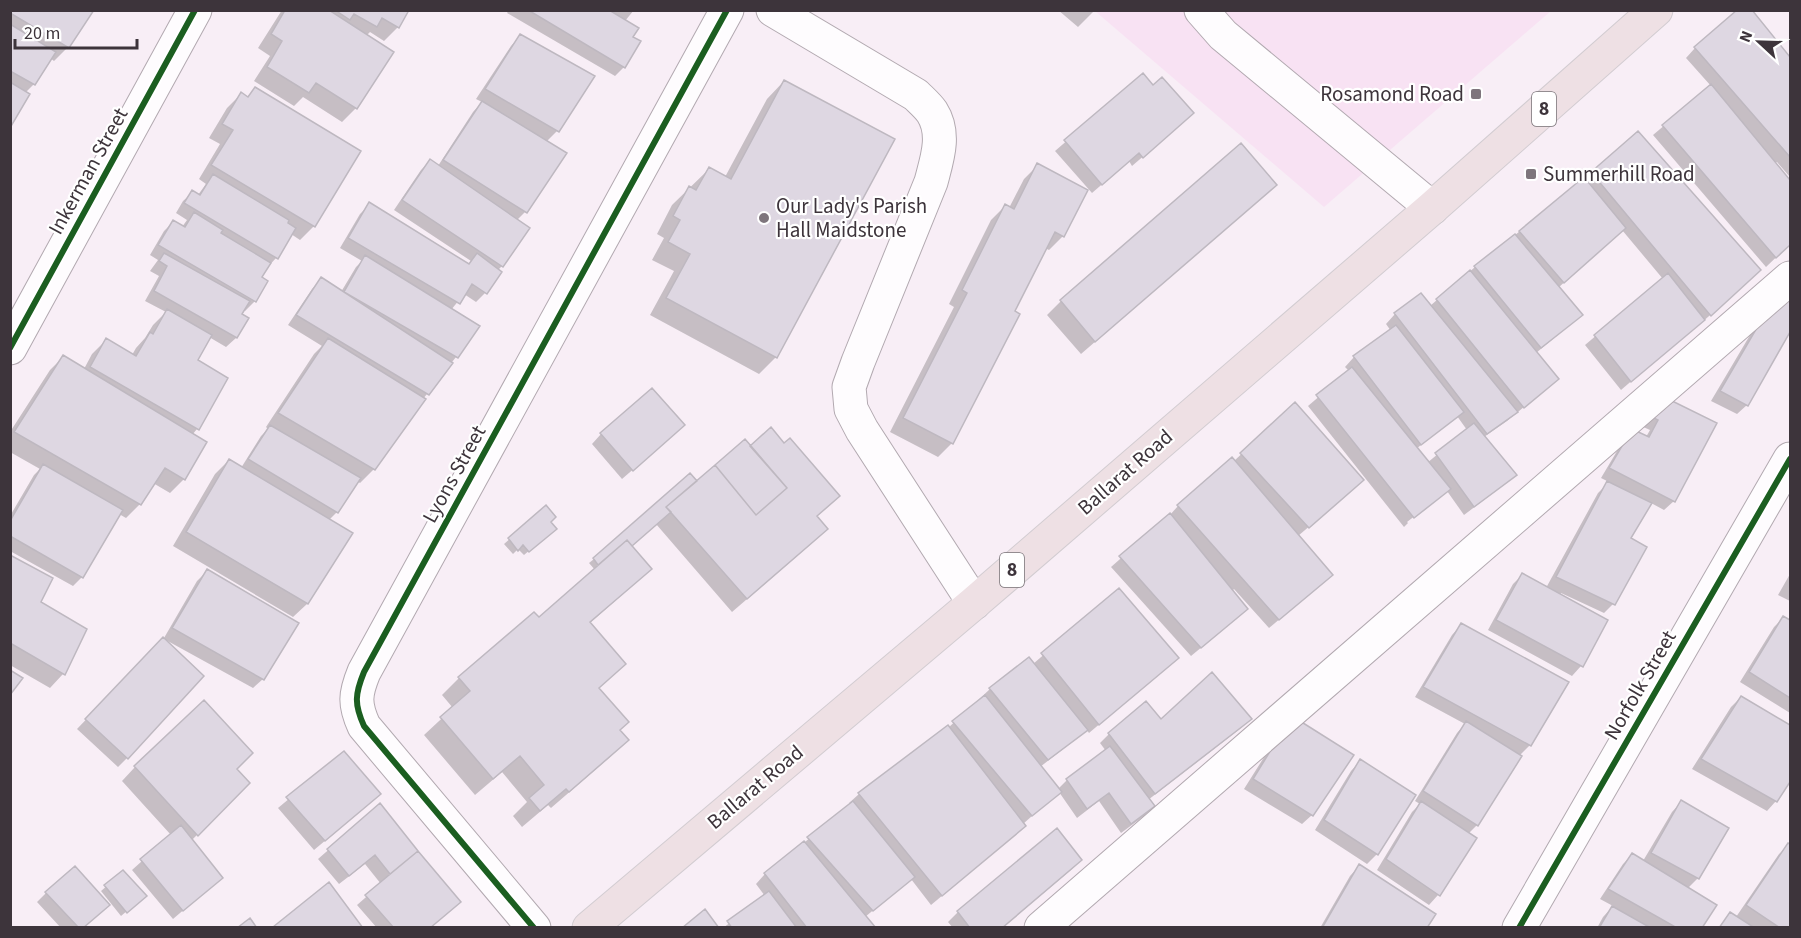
<svg xmlns="http://www.w3.org/2000/svg" width="1801" height="938" font-family="'Source Sans 3',sans-serif">
<style>
.built{fill:#f8e2f3}
.shadow{fill:#0003;fill-rule:evenodd}
.building{fill:#ded7e2;stroke:#beb8c0;stroke-width:1.5}
.lines{fill:none;stroke-linecap:round;stroke-linejoin:round}
.minor-casing{stroke:#b2a9b0;stroke-width:35}
.highway-casing{stroke:#d2ccd1;stroke-width:35}
.minor{stroke:#fefcfe;stroke-width:33}
.highway{stroke:#eee0e4;stroke-width:33}
.cycleway-casing{stroke:#fff;stroke-width:10}
.cycleway{stroke:#1b5e20;stroke-width:6}
.poi-dot{fill:#7e757c;stroke:#fff;stroke-width:2}
.labels{text-anchor:middle;dominant-baseline:central;stroke-width:4.5;stroke-linejoin:round;paint-order:stroke}
.shield{fill:#fff;stroke:#777176;stroke-width:1.5}
.shield-label{font-size:20px;font-weight:bold;fill:#3d343b}
.poi-label{font-size:21px;fill:#3d343b;stroke:#fff;text-anchor:start}
.street-label{font-size:21px;fill:#3d343b;stroke:#fff}
</style>
<rect width="100%" height="100%" fill="#f8eef6"/>
<path class="built" d="M1095,11H1551L1324,207Z"/>
<path class="shadow" d="M10,10L68,47L54,61L50,58L34,84L25,93L10,125Z
M282,10H408L398,27L384,41L370,32L366,36L392,52L356,108L342,122L303,97L294,106L254,81L270,56L258,48Z
M509,10H634L625,21L631,38L624,67L615,76L507,13Z
M1058,10H1095L1078,27Z
M1750,10L1790,59V177L1777,162L1775,163L1790,182V244L1766,267L1653,135L1711,86L1686,58L1695,48Z
M520,36L557,131L546,142L525,212L516,221L502,266L498,270L485,293L476,302L464,294L451,310L456,357L423,399L374,469L360,483L357,481L337,512L329,520L307,604L293,617L173,546L215,474L229,460L241,468L261,436L268,429L266,427L314,354L322,346L288,325L312,289L321,279L341,292L356,267L362,261L340,248L360,214L370,204L468,265L471,261L394,210L421,170L430,161L438,166L473,112L482,102L476,99L511,46Z
M1143,75L1182,123L1132,166L1129,161L1092,193L1055,151Z
M784,81L776,357L759,374L650,315L674,271L652,260L664,238L657,234L672,205L709,169L725,177L767,99Z
M255,89L314,226L300,240L291,234L276,258L267,268L260,278L255,301L245,311L243,310L240,315L247,318L236,338L226,347L209,337L196,361L197,429L192,435L184,479L170,493L153,483L140,504L126,518L119,514L82,577L73,586L10,551V516L34,475L40,469L10,452V432L50,370L63,357L84,369L92,354L106,340L132,355L136,348L145,338L153,325L166,312L145,301L159,276L150,271L158,260L150,255L164,231L173,222L182,227L187,220L176,213L183,201L193,192L198,195L206,184L199,179L220,144L209,138L227,108L241,94L246,98Z
M1638,133L1750,280L1700,324L1699,323L1621,390L1585,345L1663,279L1622,230L1558,288L1571,324L1536,353L1547,388L1507,421L1484,437L1515,474L1505,484L1464,515L1447,491L1407,522L1408,523L1404,527L1308,406L1349,371L1345,367L1354,357L1391,331L1386,324L1395,314L1420,295L1430,306L1475,267L1584,180ZM1457,416L1467,430L1427,463L1416,449Z
M1241,145L1261,198L1081,354L1047,315L1061,301Z
M1038,165L1086,190L1063,236L1049,250L1045,248L1013,312L952,443L938,457L890,432L954,307L949,304L991,220L1005,206L1009,208L1024,179Z
M1786,301L1790,303V329L1747,405L1737,414L1711,401L1753,330Z
M1662,398L1674,501L1664,510L1651,503L1629,539L1613,604L1604,613L1561,593L1560,595L1606,621L1581,666L1572,676L1488,630L1513,584L1522,575L1546,588L1598,493L1609,482L1601,478L1623,441L1646,437L1650,430L1641,426Z
M1295,404L1352,490L1298,536L1321,584L1269,628L1234,589L1232,591L1237,618L1191,656L1111,567L1169,516L1178,506L1234,461Z
M601,434L673,435L622,479L592,444Z
M784,445L838,496L815,517L812,543L732,612L656,524L630,547L632,586L589,624L624,664L598,689L618,731L627,740L610,757L551,808L548,805L522,827L513,816L527,802L502,772L475,795L424,735L453,708L442,695L459,678L538,619L595,570L589,563L594,559L690,485L750,448Z
M546,507L550,533L524,555L518,549L513,554L504,544Z
M10,557L39,602L63,674L50,688L10,665Z
M207,571L263,679L253,688L164,639L127,758L118,767L77,729L164,638L197,581Z
M1790,574V601L1778,595Z
M1119,590L1167,667L1089,733L1086,729L1076,739L1040,767L1058,789L1067,780L1106,751L1100,743L1109,734L1160,721L1250,718L1241,728L1148,800L1153,806L1144,816L1121,833L1099,801L1077,818L1059,792L1023,824L1015,835L931,905L911,879L865,917L874,928H723L765,896L756,884L765,874L851,805L849,803L859,794L948,728L990,689L1029,659L1033,664Z
M1783,618L1790,622V713L1740,682L1774,627Z
M1461,625L1530,745L1519,756L1477,825L1468,834L1474,838L1438,895L1429,905L1377,870L1412,812L1420,804L1415,801L1457,733L1465,724L1415,697L1452,635Z
M1741,697L1790,727V779L1776,801L1767,811L1692,769L1731,707Z
M1283,727L1312,815L1302,824L1244,789Z
M344,753L369,804L314,850L278,808Z
M1360,761L1377,854L1367,864L1315,830L1351,771Z
M135,767L235,769L248,783L191,841L221,878L173,919L132,870L171,835L122,781Z
M1681,802L1698,878L1687,889L1700,928H1597L1603,917L1613,906L1600,899L1623,864L1632,855L1643,861L1672,812Z
M380,805L459,902L430,928H377L357,905L381,884L365,864L339,884L318,859Z
M1056,831L1080,860L1071,870L1002,928H953L948,922L958,912Z
M1789,845L1790,846V928H1718L1730,914L1736,917L1779,854Z
M1359,866L1426,928H1320L1350,876Z
M123,872L140,900L121,916L101,891Z
M46,893L108,905L83,928H61L37,902Z"/>
<path class="building" d="M10,10H94L69,48L10,13Z
M285,10H329L394,52L357,109L316,83L309,93L267,67L282,41L271,34Z
M335,10H409L399,28L382,18L377,27L354,14L350,20Z
M528,10H609L639,28L633,37L641,41L625,68Z
M1737,10H1752L1790,57V157L1694,47Z
M10,24L56,52L35,85L10,71Z
M520,34L595,76L559,132L485,89Z
M1143,73L1153,85L1162,77L1194,113L1143,158L1139,153L1102,185L1064,140Z
M784,80L895,139L777,358L666,298L690,254L668,242L680,220L673,216L689,186L696,190L709,167L731,179Z
M10,82L30,94L10,128Z
M1711,84L1790,180V245L1776,258L1662,125Z
M255,87L361,151L315,227L211,165L233,130L222,124L241,92L248,97Z
M482,101L567,153L527,213L443,160Z
M1638,131L1761,270L1711,316L1591,172Z
M1241,143L1277,185L1095,342L1060,300Z
M430,159L530,228L503,267L402,200Z
M1037,163L1088,190L1064,237L1055,232L1015,311L1020,314L953,444L903,418L967,293L962,290L1005,204L1014,209Z
M213,174L289,220L288,223L296,228L278,259L184,203L192,190L200,195Z
M1584,177L1626,228L1564,283L1519,231Z
M369,202L469,264L477,253L502,272L487,294L472,284L460,304L348,238Z
M194,212L223,230L221,233L271,263L262,277L268,281L256,302L158,245L173,220L185,227Z
M1515,234L1583,315L1541,348L1474,266Z
M164,253L250,301L242,314L249,318L237,338L154,291L167,266L159,261Z
M365,255L480,326L458,358L344,292Z
M1470,270L1559,379L1524,408L1436,299Z
M1668,273L1705,320L1631,382L1594,335Z
M321,277L453,363L429,395L296,315Z
M1421,293L1518,412L1487,434L1394,313Z
M1786,299L1790,301V332L1748,406L1720,391L1762,319Z
M167,309L212,335L198,360L228,378L199,430L90,367L106,338L136,356L150,332L153,334Z
M1396,325L1464,412L1421,445L1353,356Z
M328,338L426,399L375,470L278,413Z
M63,355L207,442L185,480L165,468L141,505L14,432Z
M1352,367L1451,489L1414,518L1316,395Z
M652,388L685,425L633,471L600,433Z
M1662,396L1717,423L1675,502L1609,468L1632,429L1649,437L1658,420L1650,416Z
M1295,402L1364,480L1309,528L1240,453Z
M1474,423L1517,475L1474,507L1435,453Z
M270,425L361,478L338,513L248,459Z
M771,427L784,443L790,438L840,496L817,516L828,529L747,599L666,507L715,465L756,515L787,488L750,446Z
M745,439L787,488L756,515L715,465Z
M1232,457L1333,575L1279,620L1177,505Z
M229,459L353,533L308,604L186,532Z
M43,464L123,510L83,578L10,536V521Z
M690,473L697,481L666,507L671,512L632,546L627,540L598,565L593,558Z
M1607,481L1652,503L1631,538L1647,547L1615,605L1556,577Z
M546,505L556,517L551,522L557,529L529,552L523,545L518,551L508,538Z
M1170,513L1248,609L1201,648L1119,556Z
M627,540L652,569L590,622L626,664L599,688L629,722L620,730L629,740L569,792L566,789L540,811L529,798L544,785L520,756L493,779L440,717L470,691L458,677L534,612L539,617Z
M10,555L53,578L41,602L87,629L65,675L10,643Z
M207,569L299,623L264,680L172,628Z
M1522,573L1608,620L1583,667L1496,620Z
M1119,588L1179,658L1099,725L1041,653Z
M1783,616L1790,620V698L1749,672Z
M1461,623L1569,682L1531,746L1423,687Z
M163,637L204,676L128,759L85,719Z
M1029,657L1088,730L1048,760L989,688Z
M10,670L23,678L10,695Z
M1212,672L1252,719L1155,794L1108,733L1146,701L1161,719Z
M985,695L1062,792L1032,816L952,721Z
M1741,696L1790,725V782L1777,802L1701,759Z
M204,700L253,753L237,769L250,783L198,836L134,766Z
M1292,716L1354,755L1313,816L1253,779Z
M1466,721L1522,756L1478,826L1423,791Z
M948,725L1026,826L942,896L858,793Z
M1110,746L1155,806L1131,824L1109,793L1087,809L1066,779Z
M344,751L381,794L325,841L286,797Z
M1360,759L1416,795L1378,855L1324,820Z
M1681,800L1729,828L1699,879L1651,853Z
M853,801L915,877L873,911L807,837Z
M1421,801L1477,838L1440,896L1386,859Z
M380,803L418,851L390,874L375,855L349,876L327,849Z
M181,825L223,878L183,911L140,859Z
M1057,828L1082,860L1002,928H970L957,911Z
M804,841L876,928H807L764,873Z
M1788,843L1790,844V928H1780L1746,905Z
M418,851L461,902L430,928H394L365,895Z
M1632,853L1717,905L1702,928H1677L1608,889Z
M1359,864L1436,914L1427,928H1322Z
M75,866L110,905L83,928H79L45,892Z
M123,870L147,896L127,913L104,885Z
M329,882L363,928H274L273,927Z
M769,891L797,928H732L727,921Z
M1612,906L1651,928H1599Z
M705,909L719,928H682Z
M1730,912L1755,928H1719Z
M250,918L257,928H237Z"/>
<g class="lines">
<g class="minor-casing">
<path id="minor" d="M773,10L916,95C921,100 928,106 932,112C946,134 937,159 931,182L858,362L849,387L851,409L862,430L974,603
M1201,10L1223,35L1432,208
M10,348L195,10
M534,928L364,726C354,704 355,694 364,672L727,10
M1041,928L1790,278
M1519,928L1790,459"/>
</g>
<g class="highway-casing">
<path id="highway" d="M589,928L974,603L1432,208L1656,10"/>
</g>
<use href="#minor" class="minor"/>
<use href="#highway" class="highway"/>
<g class="cycleway-casing">
<path id="cycleway" d="M10,348L195,10
M534,928L364,726C354,704 355,694 364,672L727,10
M1519,928L1790,459"/>
</g>
<use href="#cycleway" class="cycleway"/>
</g>
<g class="poi-dot">
<rect x="1470" y="88" width="12" height="12" rx="3"/>
<rect x="1525" y="168" width="12" height="12" rx="3"/>
<circle cx="764" cy="218" r="6"/>
</g>
<g class="labels">
<g class="shield">
<rect x="1532" y="92" width="24" height="34" rx="4.5"/>
<rect x="1000" y="553" width="24" height="34" rx="4.5"/>
</g>
<g class="shield-label">
<text x="1544" y="109">8</text>
<text x="1012" y="570">8</text>
</g>
<g class="poi-label">
<text x="1464" y="94" text-anchor="end">Rosamond Road</text>
<text x="1543" y="174">Summerhill Road</text>
<text x="776" y="206">Our Lady's Parish<tspan x="776" dy="24">Hall Maidstone</tspan></text>
</g>
<g class="street-label">
<text transform="translate(88 171) rotate(-61)">Inkerman Street</text>
<text transform="translate(1125 472) rotate(-41)">Ballarat Road</text>
<text transform="translate(454 474) rotate(-61)">Lyons Street</text>
<text transform="translate(1640 685) rotate(-60)">Norfolk Street</text>
<text transform="translate(755 787) rotate(-40)">Ballarat Road</text>
</g>
</g>
<rect width="1801" height="938" fill="none" stroke="#3d343b" stroke-width="24"/>
<g transform="translate(1759 42) rotate(292)" stroke="#ffffff" stroke-width="4.5" paint-order="stroke">
<path d="M0-4.5L10 22L0 15L-10 22Z" fill="#3d343b"/>
<text y="-9" font-size="16" font-weight="bold" text-anchor="middle" fill="#3d343b">N</text>
</g>
<path d="M15 39v9h122v-9" fill="none" stroke="#3d343b" stroke-width="3"/>
<text x="24" y="39" font-size="18" fill="#3d343b" stroke="#ffffff" stroke-width="4.5" paint-order="stroke">20 m</text>
</svg>
